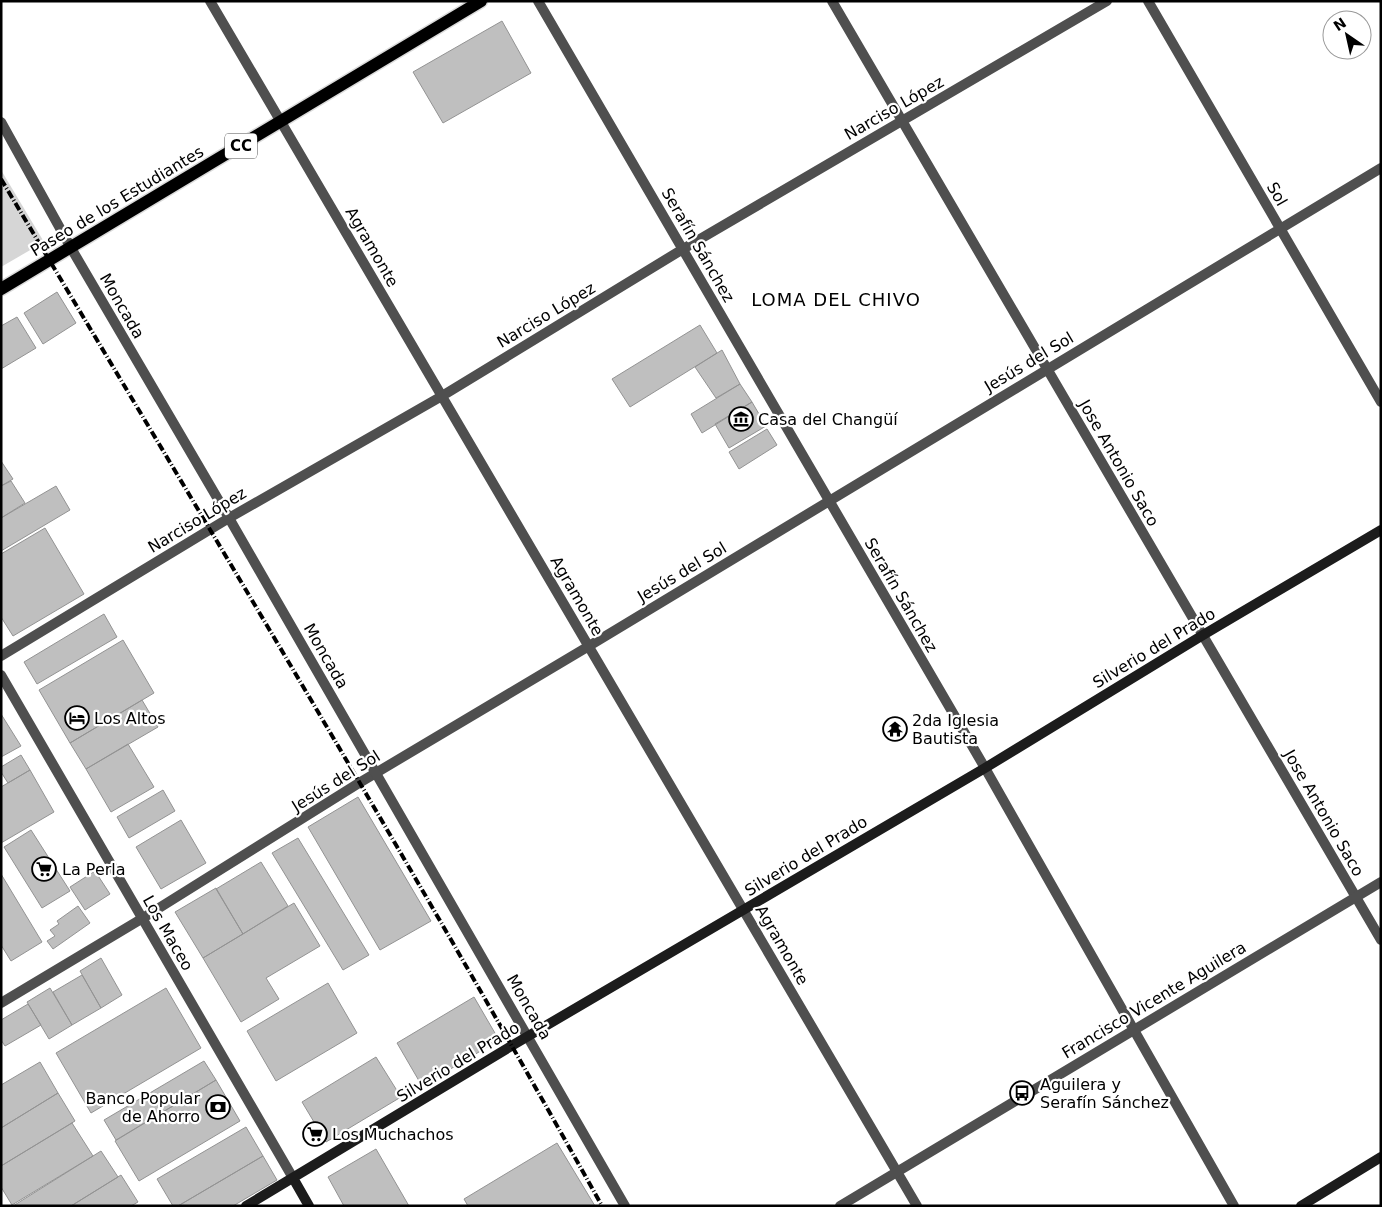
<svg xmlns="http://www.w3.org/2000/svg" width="1382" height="1207" font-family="'DejaVu Sans',sans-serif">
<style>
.green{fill:#d6d6d6}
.building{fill:#bfbfbf;stroke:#939393}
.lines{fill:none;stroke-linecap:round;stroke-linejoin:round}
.primary-casing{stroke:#dbdbdb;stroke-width:15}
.minor{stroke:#4f4f4f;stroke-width:10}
.tertiary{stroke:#4f4f4f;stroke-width:10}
.secondary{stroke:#1c1c1c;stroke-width:10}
.primary{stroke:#000;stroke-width:12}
.rail{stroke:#000;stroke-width:4;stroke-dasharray:8 2.5 1 2.5;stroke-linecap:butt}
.labels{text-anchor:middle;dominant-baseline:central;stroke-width:4.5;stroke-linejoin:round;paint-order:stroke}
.shield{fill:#fff;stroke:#4c4c4c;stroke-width:1}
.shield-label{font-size:15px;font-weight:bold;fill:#000}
.street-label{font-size:16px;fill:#000;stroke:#fff}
.poi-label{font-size:16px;fill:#000;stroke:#fff;text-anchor:start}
.neighbourhood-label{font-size:18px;letter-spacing:1px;fill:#000;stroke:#fff}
</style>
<rect width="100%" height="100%" fill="#fff"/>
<path class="green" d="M1,170L44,242L1,267Z"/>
<path class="building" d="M502,21L531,73L443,123L413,72Z
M57,292L76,323L43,344L24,313Z
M17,317L36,348L1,369V326Z
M700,325L717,353L630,407L612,379Z
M722,350L740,384L716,398L695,367Z
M740,384L752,402L702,433L691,414Z
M752,402L766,426L729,448L715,424Z
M767,429L777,445L739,469L729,452Z
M1,461L13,479L1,486Z
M11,481L25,503L1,518V486Z
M56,486L70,510L1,551V518Z
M45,528L84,594L13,636L1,617V554Z
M104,614L117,637L37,684L24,662Z
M123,640L154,693L70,743L39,690Z
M142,700L158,727L86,769L70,743Z
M1,714L21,746L1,757Z
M128,744L154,787L111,812L86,769Z
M21,755L30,770L8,783L1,772V767Z
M30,770L54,812L1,843V787Z
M163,790L175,811L129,838L117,817Z
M358,797L431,921L380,950L308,827Z
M181,820L206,863L161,889L136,847Z
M31,830L70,891L42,908L4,847Z
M298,838L369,955L343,970L272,853Z
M261,862L288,906L243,934L216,889Z
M95,871L110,894L85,910L70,887Z
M1,874L42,942L11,961L1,945Z
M216,888L243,934L203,958L175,912Z
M294,903L320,946L266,978L279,999L241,1022L203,958Z
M78,906L90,923L53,949L47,941L55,936L50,930L59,924L57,921Z
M101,958L122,995L101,1008L80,971Z
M82,975L101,1008L72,1025L53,992Z
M328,983L357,1033L276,1081L247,1031Z
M50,988L72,1025L49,1039L27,1002Z
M166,988L201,1048L91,1113L56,1053Z
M474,997L499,1040L422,1086L397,1043Z
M28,1004L41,1025L5,1046L1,1040V1020Z
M376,1057L401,1097L326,1142L302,1102Z
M204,1061L216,1080L116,1140L104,1120Z
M40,1062L58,1093L1,1128V1085Z
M216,1080L240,1121L139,1181L115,1141Z
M58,1093L75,1121L1,1166V1128Z
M72,1123L93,1156L12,1205L1,1187V1166Z
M246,1127L263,1156L178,1206H173L157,1179Z
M557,1143L595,1206H468L464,1199Z
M376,1149L409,1206H344L328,1177Z
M101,1151L118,1177L71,1206H13Z
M263,1156L277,1180L233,1206H178Z
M121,1175L138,1202L131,1206H71Z"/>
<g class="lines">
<g class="primary-casing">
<path id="primary" d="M1,289L481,1"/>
</g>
<path class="minor" d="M210,1L917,1206
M538,1L985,768L1234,1206
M832,1L1381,940
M1148,1L1381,402
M1,122L71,248
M1,656L229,518L442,396L683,249L1107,1
M1,1003L143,918L359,783L589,646L1381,168"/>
<path class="tertiary" d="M71,248L229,518L625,1206
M1,675L293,1178
M840,1206L1381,882"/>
<path class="secondary" d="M293,1178L309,1206
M246,1206L513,1045L985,768L1203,635L1381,530
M1301,1206L1381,1157"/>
<use href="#primary" class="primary"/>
<path class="rail" d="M1,179C204,520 409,859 602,1206"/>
</g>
<defs>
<g id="museum-ring" transform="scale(1.25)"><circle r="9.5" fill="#fff" stroke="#000" stroke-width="1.5"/><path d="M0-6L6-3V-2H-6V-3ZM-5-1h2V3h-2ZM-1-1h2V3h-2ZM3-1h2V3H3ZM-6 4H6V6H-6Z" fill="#000"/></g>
<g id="hotel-ring" transform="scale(1.25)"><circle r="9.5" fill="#fff" stroke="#000" stroke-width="1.5"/><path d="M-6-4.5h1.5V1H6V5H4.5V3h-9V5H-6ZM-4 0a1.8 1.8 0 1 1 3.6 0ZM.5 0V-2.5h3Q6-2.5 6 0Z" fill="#000"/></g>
<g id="temple-ring" transform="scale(1.25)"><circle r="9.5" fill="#fff" stroke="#000" stroke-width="1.5"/><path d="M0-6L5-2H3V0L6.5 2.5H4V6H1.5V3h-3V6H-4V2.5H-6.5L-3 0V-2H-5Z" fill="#000"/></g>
<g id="supermarket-ring" transform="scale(1.25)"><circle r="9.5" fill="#fff" stroke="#000" stroke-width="1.5"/><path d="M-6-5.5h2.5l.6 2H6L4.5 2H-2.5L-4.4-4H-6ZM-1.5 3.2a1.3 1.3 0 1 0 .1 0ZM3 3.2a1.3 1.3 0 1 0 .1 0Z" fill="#000"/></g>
<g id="bus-ring" transform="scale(1.25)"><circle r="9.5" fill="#fff" stroke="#000" stroke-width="1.5"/><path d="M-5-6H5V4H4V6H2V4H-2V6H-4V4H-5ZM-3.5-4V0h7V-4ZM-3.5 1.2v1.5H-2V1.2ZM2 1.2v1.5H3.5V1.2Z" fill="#000"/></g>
<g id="bank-ring" transform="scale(1.25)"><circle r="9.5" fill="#fff" stroke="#000" stroke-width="1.5"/><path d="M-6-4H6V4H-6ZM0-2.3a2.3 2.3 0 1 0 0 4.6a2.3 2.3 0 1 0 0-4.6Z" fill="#000"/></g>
</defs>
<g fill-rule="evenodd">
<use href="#museum-ring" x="741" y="419"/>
<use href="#hotel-ring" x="77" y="718"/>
<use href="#temple-ring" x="895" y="729"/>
<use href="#supermarket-ring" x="44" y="869"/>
<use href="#bus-ring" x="1022" y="1093"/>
<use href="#bank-ring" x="218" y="1107"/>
<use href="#supermarket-ring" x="315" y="1134"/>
</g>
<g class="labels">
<rect class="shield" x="225" y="133.5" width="32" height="25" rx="4"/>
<g class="shield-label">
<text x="241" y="146">CC</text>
</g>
<g class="street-label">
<text transform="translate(894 108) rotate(-30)">Narciso López</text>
<text transform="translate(1277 194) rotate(60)">Sol</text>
<text transform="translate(117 201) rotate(-31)">Paseo de los Estudiantes</text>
<text transform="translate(698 245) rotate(60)">Serafín Sánchez</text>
<text transform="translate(372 247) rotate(60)">Agramonte</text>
<text transform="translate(122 306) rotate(60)">Moncada</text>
<text transform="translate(546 315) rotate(-31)">Narciso López</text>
<text transform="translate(1029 362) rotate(-31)">Jesús del Sol</text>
<text transform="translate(1119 463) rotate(60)">Jose Antonio Saco</text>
<text transform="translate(197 520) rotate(-31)">Narciso López</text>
<text transform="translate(682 572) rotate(-31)">Jesús del Sol</text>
<text transform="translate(901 595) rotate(60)">Serafín Sánchez</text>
<text transform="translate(577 596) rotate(60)">Agramonte</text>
<text transform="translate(1154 648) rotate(-31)">Silverio del Prado</text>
<text transform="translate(326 656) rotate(60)">Moncada</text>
<text transform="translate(336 781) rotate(-32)">Jesús del Sol</text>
<text transform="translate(1324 813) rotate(60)">Jose Antonio Saco</text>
<text transform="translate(806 856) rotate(-31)">Silverio del Prado</text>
<text transform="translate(168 933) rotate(60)">Los Maceo</text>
<text transform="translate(782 945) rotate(60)">Agramonte</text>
<text transform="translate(1154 1000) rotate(-31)">Francisco Vicente Aguilera</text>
<text transform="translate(529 1007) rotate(60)">Moncada</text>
<text transform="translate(458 1062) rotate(-31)">Silverio del Prado</text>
</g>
<g class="poi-label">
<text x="758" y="419">Casa del Changüí</text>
<text x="94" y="718">Los Altos</text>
<text x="912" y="720">2da Iglesia<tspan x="912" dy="18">Bautista</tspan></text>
<text x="62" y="869">La Perla</text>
<text x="1040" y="1084">Aguilera y<tspan x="1040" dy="18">Serafín Sánchez</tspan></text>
<text x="200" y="1098" text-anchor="end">Banco Popular<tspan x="200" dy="18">de Ahorro</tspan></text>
<text x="332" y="1134">Los Muchachos</text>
</g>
<g class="neighbourhood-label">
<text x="836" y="299">LOMA DEL CHIVO</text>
</g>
</g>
<rect width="1382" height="1207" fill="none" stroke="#000000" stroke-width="5"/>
<g transform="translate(1347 35) rotate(326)"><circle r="24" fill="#ffffff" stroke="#999999"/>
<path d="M0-4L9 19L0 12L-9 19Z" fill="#000000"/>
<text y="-8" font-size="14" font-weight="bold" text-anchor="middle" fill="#000000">N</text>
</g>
</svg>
